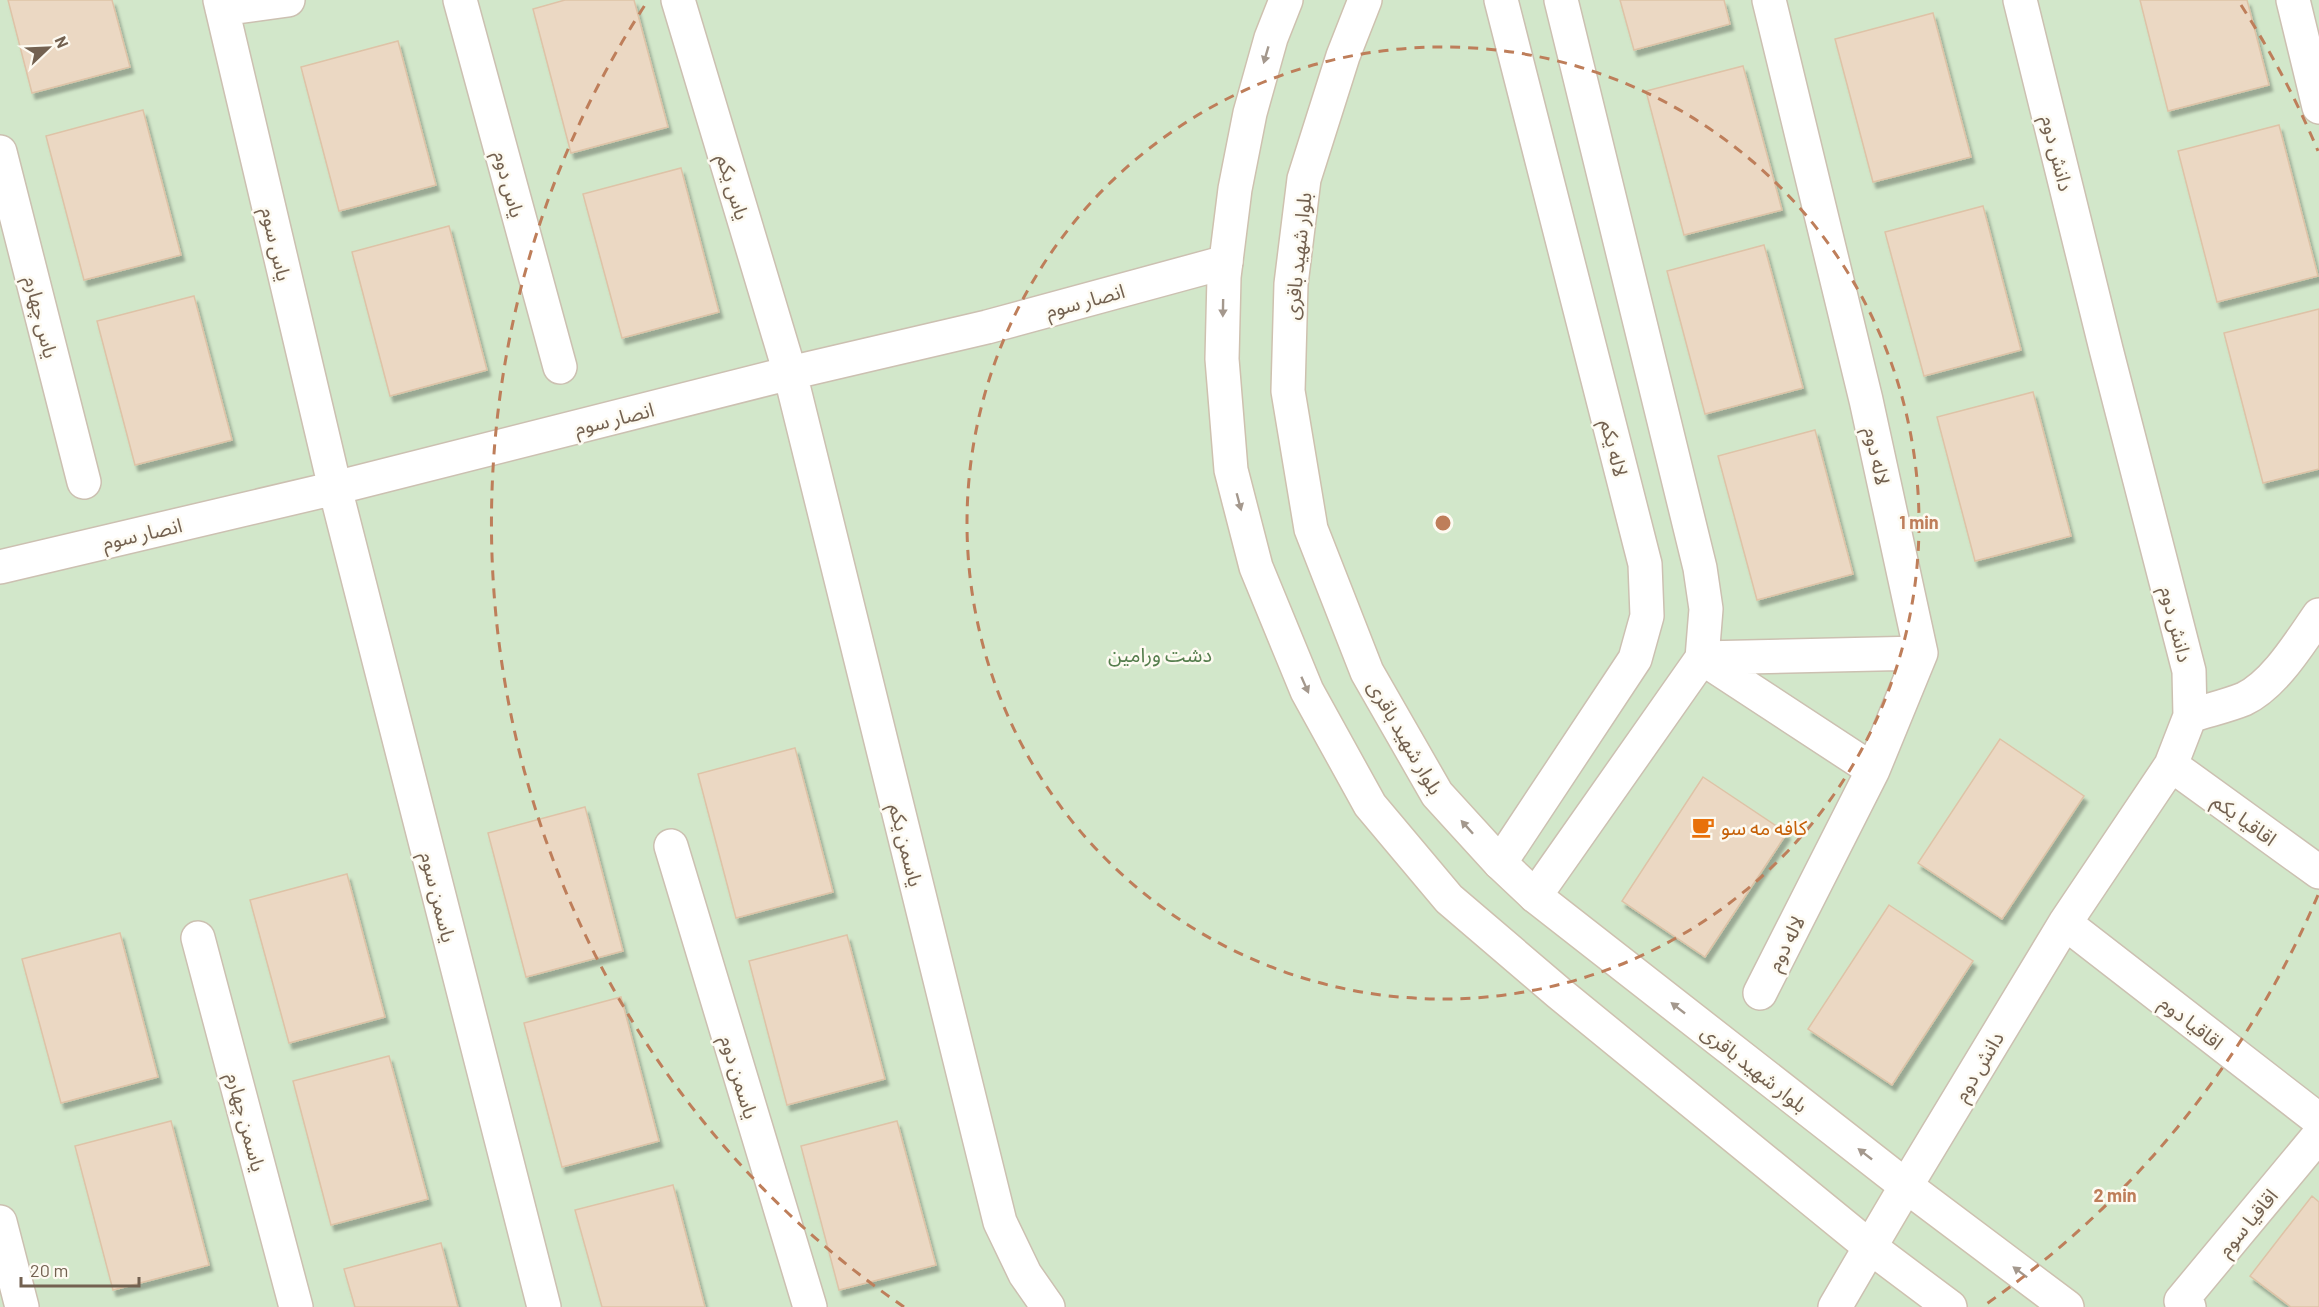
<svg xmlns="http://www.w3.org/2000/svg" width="2319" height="1307" font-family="Barlow,'Noto Sans Arabic',sans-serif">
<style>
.green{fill:#d2e7ca}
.building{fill:#ebd8c3;stroke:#dec3a7;stroke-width:1.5;filter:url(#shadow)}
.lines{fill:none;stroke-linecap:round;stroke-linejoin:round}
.street-casing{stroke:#ccc0b1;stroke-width:36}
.secondary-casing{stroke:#cec1af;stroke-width:36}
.street{stroke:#fff;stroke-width:33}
.secondary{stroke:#fff;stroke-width:33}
.oneway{fill:#a4988d}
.ring{fill:none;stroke:#be7e5a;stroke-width:3;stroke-dasharray:10 8}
.labels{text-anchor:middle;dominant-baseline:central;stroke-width:5;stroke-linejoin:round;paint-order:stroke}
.street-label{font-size:20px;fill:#736150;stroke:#fdfaf1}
.park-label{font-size:20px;fill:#547d4c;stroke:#fdfaf1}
.food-label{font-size:20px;fill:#c56008;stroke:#fdfaf1;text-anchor:start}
.centre{fill:#be7e5a;stroke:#fdfaf1;stroke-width:3}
.ring-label{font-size:18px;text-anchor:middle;font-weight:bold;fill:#be7e5a;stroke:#fdfaf1;stroke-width:5;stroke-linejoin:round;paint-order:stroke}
</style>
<defs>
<filter id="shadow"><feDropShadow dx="3.5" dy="6" stdDeviation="1.5" flood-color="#0004"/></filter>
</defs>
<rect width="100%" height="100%" fill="#fbf6ea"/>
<path class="green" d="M0,0H2319V1307H0Z"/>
<path class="building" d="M8,0H112L130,67L32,93Z
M565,0H634L668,127L571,153L533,9Z
M1620,0H1724L1730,24L1634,50Z
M2140,0H2247L2269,85L2168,111Z
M1933,13L1971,157L1873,182L1835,39Z
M398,41L436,185L339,211L301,67Z
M1743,66L1782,210L1684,235L1646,91Z
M143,110L181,255L84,280L46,136Z
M2279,125L2318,276L2217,302L2178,151Z
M681,168L719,312L622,338L583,194Z
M1983,206L2021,350L1924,376L1885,232Z
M449,226L487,370L390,396L352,252Z
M1764,245L1803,388L1705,414L1667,271Z
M194,296L232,440L135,465L97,321Z
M2319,309V469L2263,483L2224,333Z
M2033,392L2071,536L1975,561L1937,417Z
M1815,430L1853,574L1757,600L1718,456Z
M2000,739L2084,796L2002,919L1918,863Z
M795,748L833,892L736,918L698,774Z
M1703,777L1787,833L1705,957L1622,901Z
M585,807L623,951L526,977L488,833Z
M347,874L385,1017L289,1043L250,900Z
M1889,905L1973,961L1892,1085L1808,1029Z
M120,933L158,1077L61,1103L22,959Z
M847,935L885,1079L787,1105L749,961Z
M621,997L659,1141L562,1167L524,1023Z
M389,1056L428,1199L331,1225L293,1081Z
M171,1121L209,1265L113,1290L75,1146Z
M897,1121L936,1265L839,1290L801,1146Z
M673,1185L705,1307H602L575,1210Z
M2312,1196L2319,1202V1307H2291L2250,1276Z
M441,1243L458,1307H355L344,1269Z"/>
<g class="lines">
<g class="street-casing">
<path id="street" d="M220,0L335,488L544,1307
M460,0L560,367
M678,0L790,373L1000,1222L1025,1274L1048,1307
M2293,0L2319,107
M222,9L288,0
M0,152L84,482
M0,567L335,488L790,373L987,327L1226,262
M1702,658L1921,653
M1702,658L1873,770
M2190,716C2208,710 2227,706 2244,699C2275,684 2300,642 2319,615
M2171,765L2319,872
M671,846L810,1307
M1500,863L1635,659L1647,616L1645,564L1501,0
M1535,896L1702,658L1706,609L1700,568L1561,0
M2065,923L2319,1120
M198,938L296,1307
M1760,993L1873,770L1921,653L1866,400L1769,0
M1906,1186L2065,923L2171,765L2190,716L2189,671L2106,349L2020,0
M0,1222L22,1307
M1835,1307L1870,1247
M2189,1307L2181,1301L2319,1135"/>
</g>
<g class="secondary-casing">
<path id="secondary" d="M1286,0L1271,38L1250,113L1235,189L1224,277L1222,359L1231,470L1256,567L1307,691L1370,805L1449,899L1559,993L1870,1247L1950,1307
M1365,0L1343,56L1304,179L1291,284L1288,391L1311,529L1367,672L1437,794L1500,863L1535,896L1906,1186L2067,1307
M1870,1247L1906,1186"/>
</g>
<use href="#street" class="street"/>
<use href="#secondary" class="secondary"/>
</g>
<defs><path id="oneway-solid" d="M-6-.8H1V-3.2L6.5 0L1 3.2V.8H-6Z" transform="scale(1.5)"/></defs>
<g class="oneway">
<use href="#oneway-solid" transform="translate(1266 55) rotate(106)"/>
<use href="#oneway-solid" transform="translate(1223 308) rotate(91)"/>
<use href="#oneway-solid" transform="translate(1239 502) rotate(75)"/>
<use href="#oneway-solid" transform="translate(1305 685) rotate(66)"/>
<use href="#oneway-solid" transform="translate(1467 827) rotate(-132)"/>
<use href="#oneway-solid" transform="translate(1678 1008) rotate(-142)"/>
<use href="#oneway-solid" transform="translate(1865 1154) rotate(-142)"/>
<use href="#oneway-solid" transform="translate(2020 1272) rotate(-143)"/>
</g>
<g class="ring">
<circle cx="1443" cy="523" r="476"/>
<path d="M2318 895A951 951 0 0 1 1982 1307M904 1307A951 951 0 0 1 645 5M2241 5A951 951 0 0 1 2318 151"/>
</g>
<defs>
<g id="cafe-bare" transform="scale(1.8)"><path d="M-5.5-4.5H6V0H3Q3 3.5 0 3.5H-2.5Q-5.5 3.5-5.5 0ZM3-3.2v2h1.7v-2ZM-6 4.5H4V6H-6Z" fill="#e8710a" stroke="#fdfaf1" stroke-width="2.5" paint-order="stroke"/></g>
</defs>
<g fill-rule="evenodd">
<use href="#cafe-bare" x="1703" y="827"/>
</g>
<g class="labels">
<g class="street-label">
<text transform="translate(2058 153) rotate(76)">دانش دوم</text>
<text transform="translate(510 184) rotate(75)">یاس دوم</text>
<text transform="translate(734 187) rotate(73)">یاس یکم</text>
<text transform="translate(277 244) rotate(77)">یاس سوم</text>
<text transform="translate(1297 256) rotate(-84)">بلوار شهید باقری</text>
<text transform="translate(1085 300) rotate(-15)">انصار سوم</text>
<text transform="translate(42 317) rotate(76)">یاس چهارم</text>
<text transform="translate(614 418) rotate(-14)">انصار سوم</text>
<text transform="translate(1615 448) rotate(76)">لاله یکم</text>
<text transform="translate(1878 456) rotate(78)">لاله دوم</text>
<text transform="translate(142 533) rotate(-13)">انصار سوم</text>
<text transform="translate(2177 624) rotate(76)">دانش دوم</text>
<text transform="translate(1406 737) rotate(60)">بلوار شهید باقری</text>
<text transform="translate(2245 819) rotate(36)">اقاقیا یکم</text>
<text transform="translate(907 845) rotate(76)">یاسمن یکم</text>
<text transform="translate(439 897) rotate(76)">یاسمن سوم</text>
<text transform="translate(1785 943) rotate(-63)">لاله دوم</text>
<text transform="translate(2192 1022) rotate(38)">اقاقیا دوم</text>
<text transform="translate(1978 1066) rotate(-59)">دانش دوم</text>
<text transform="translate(1755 1068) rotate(38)">بلوار شهید باقری</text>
<text transform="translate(740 1077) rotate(73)">یاسمن دوم</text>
<text transform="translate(247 1122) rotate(75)">یاسمن چهارم</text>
<text transform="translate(2247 1222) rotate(-50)">اقاقیا سوم</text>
</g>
<g class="park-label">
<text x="1160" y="654">دشت ورامین</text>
</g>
<g class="food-label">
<text x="1721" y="827">کافه مه سو</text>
</g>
</g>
<circle cx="1443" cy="523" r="9" class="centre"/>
<g class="ring-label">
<text x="1919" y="529">1 min</text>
<text x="2115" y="1202">2 min</text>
</g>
<g transform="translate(48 48) rotate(67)" stroke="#fdfaf1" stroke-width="4.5" paint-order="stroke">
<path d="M0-4.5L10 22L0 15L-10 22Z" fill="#736150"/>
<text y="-9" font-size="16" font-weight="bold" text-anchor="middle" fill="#736150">N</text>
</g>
<path d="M21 1277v9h118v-9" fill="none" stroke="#736150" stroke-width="3"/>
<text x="30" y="1277" font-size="18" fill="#736150" stroke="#fdfaf1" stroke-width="4.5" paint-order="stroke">20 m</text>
</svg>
